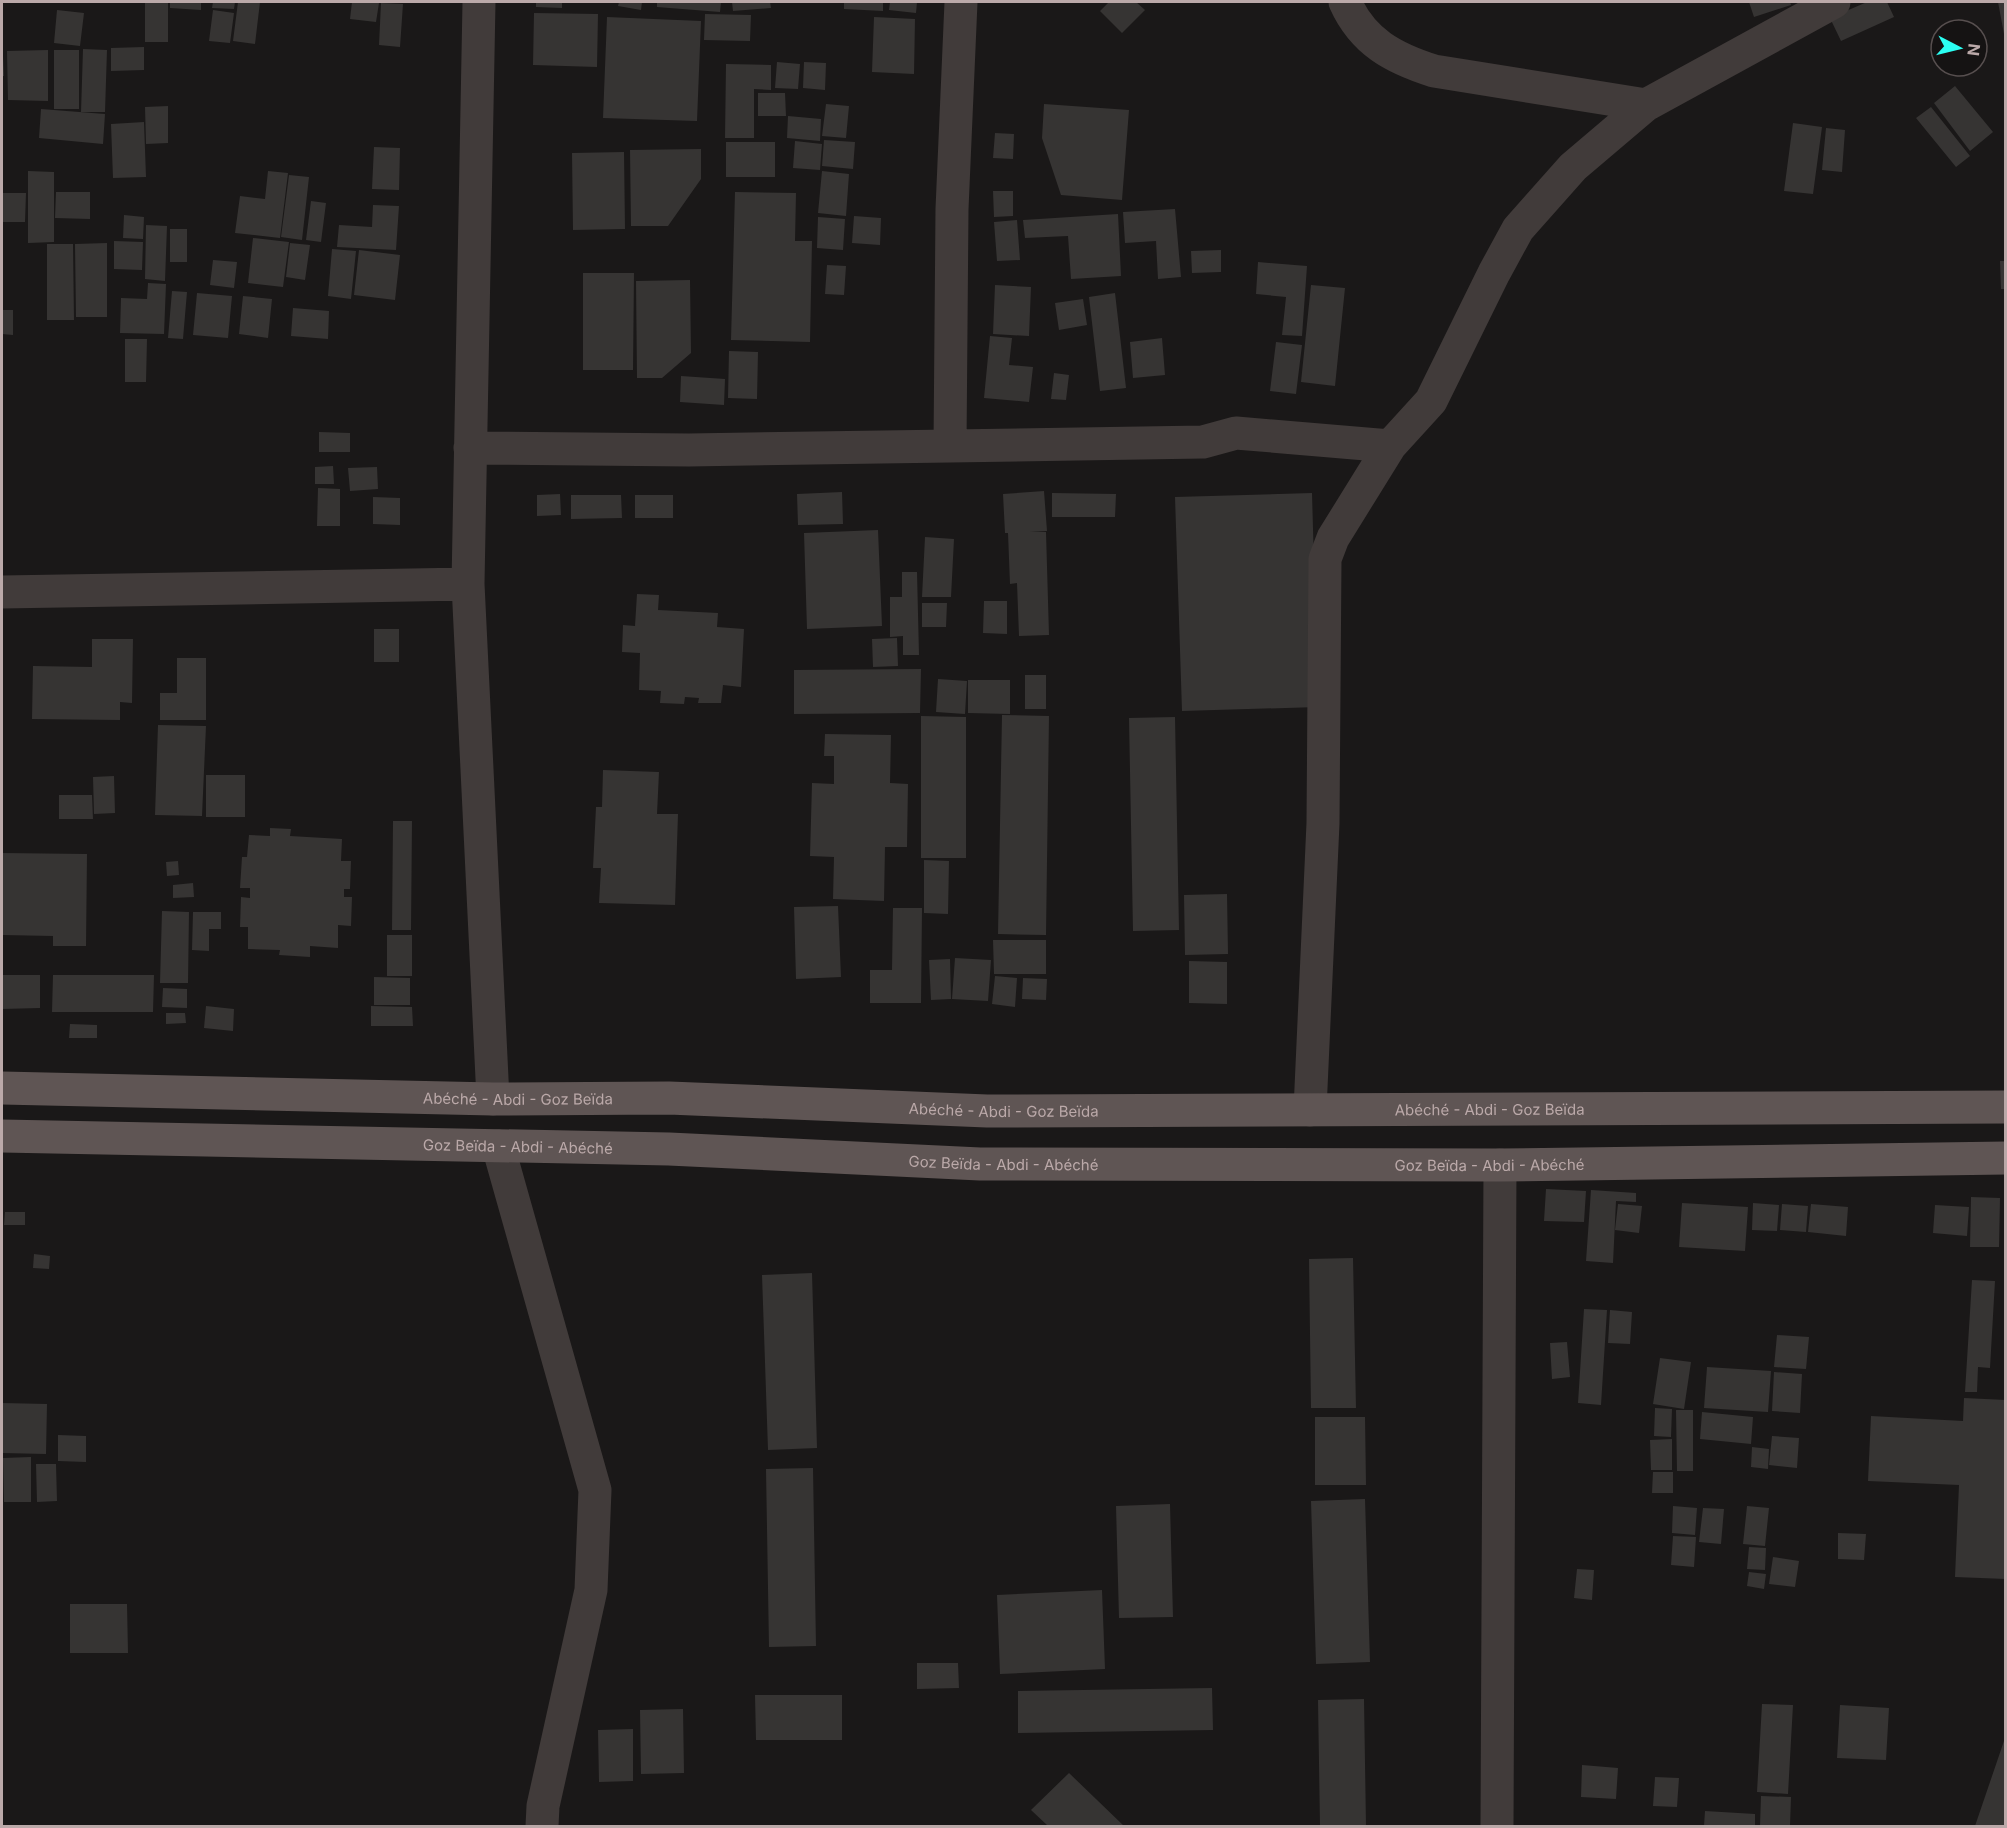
<svg xmlns="http://www.w3.org/2000/svg" width="2007" height="1828" font-family="Inter,sans-serif">
<style>
.building{fill:#363433}
.lines{fill:none;stroke-linecap:round;stroke-linejoin:round}
.minor{stroke:#413b3a;stroke-width:33}
.major{stroke:#5f5554;stroke-width:33}
.labels{text-anchor:middle;dominant-baseline:central;stroke-width:6;stroke-linejoin:round;paint-order:stroke}
.street-label{font-size:15px;fill:#bba9a9;stroke:#151313}
</style>
<rect width="100%" height="100%" fill="#1a1818"/>
<path class="building" d="M145,2H168V42H145Z
M170,2H201V10L170,8Z
M213,2H235L234,9L212,8Z
M238,2H260L255,44L233,41Z
M352,2L379,3L376,22L350,19Z
M536,2H562V8L536,7Z
M619,2H642L641,10L618,6Z
M657,2H721L720,12L657,7Z
M732,2H770L771,8L733,11Z
M844,2H883V11L844,9Z
M890,2H917L916,13L889,10Z
M1109,2H1136L1145,10L1122,33L1100,11Z
M1749,2H1790L1791,5L1754,17Z
M1867,2H1887L1894,17L1841,41L1830,18Z
M1998,2H2006V34H2004Z
M381,3L403,4L400,47L379,45Z
M57,10L84,13L80,46L54,43Z
M213,10L234,13L230,43L209,41Z
M534,13L598,14L597,67L533,65Z
M705,14L751,15L750,41L704,40Z
M607,17L701,21L697,121L603,118Z
M874,17L915,19L914,74L872,72Z
M144,47V70L111,71V48Z
M83,49L107,50L105,112H81Z
M48,50V101L8,100L7,51Z
M54,50H79V109H54Z
M2,56H3L4,76H2Z
M777,62L800,64L798,89L775,88Z
M804,62L826,63L825,90L803,88Z
M726,64L771,65V90L754,89V138H725Z
M1955,86L1993,132L1970,151L1934,103Z
M758,93H785L786,116H758Z
M826,104L849,106L846,138L822,136Z
M1044,104L1129,110L1122,200L1061,195L1042,138Z
M168,106V143L146,144L145,107Z
M1931,107L1970,156L1956,167L1916,118Z
M41,109L105,114L103,144L39,138Z
M788,116L821,119L820,141L787,138Z
M144,122L146,177L113,178L111,124Z
M1793,123L1822,127L1813,194L1784,191Z
M1826,128L1845,130L1842,172L1822,170Z
M995,133L1014,134L1013,159L993,158Z
M824,140L855,142L853,169L822,166Z
M795,141L822,144L820,170L793,168Z
M726,142H775V177H726Z
M374,147L400,148L399,190L372,189Z
M701,149V179L668,226H631L630,150Z
M624,152L625,229L573,230L572,153Z
M28,171L54,172V242L28,243Z
M268,171L288,173L280,238L235,233L240,196L265,199Z
M822,171L849,174L846,216L818,213Z
M289,175L309,177L302,240L281,237Z
M993,191H1013V216L994,217Z
M56,192H90V219L55,218Z
M735,192L796,193L795,241H812L810,342L731,340Z
M2,193H26L25,222H2Z
M311,201L326,203L321,242L306,240Z
M373,205L399,206L396,250L337,247L339,225L372,227Z
M1175,209L1181,277L1158,279L1156,241L1125,243L1123,212Z
M1118,214L1121,276L1071,279L1068,236L1025,238L1023,220Z
M124,215L144,217L143,239L123,238Z
M854,216L881,218L880,245L852,243Z
M818,217L845,219L843,250L817,248Z
M1017,220L1020,260L997,261L994,222Z
M146,225L167,226L165,281L145,279Z
M170,229H187V262H170Z
M253,238L289,242L283,287L248,283Z
M114,241L143,242L142,270L114,269Z
M107,243V317H76L75,244Z
M290,243L310,245L305,280L286,277Z
M47,244H73L74,320H47Z
M332,249L356,251L351,299L328,296Z
M359,250L400,255L395,300L354,295Z
M1221,250V272L1192,273L1191,251Z
M213,260L237,262L234,288L210,285Z
M2000,261H2006V289H2001Z
M1258,262L1307,266L1302,336L1282,335L1286,297L1256,294Z
M827,265L846,266L844,295L825,294Z
M583,273H634L633,370H583Z
M690,280L691,353L662,378H637L636,281Z
M148,283L166,284L164,334L120,333L121,298L147,299Z
M995,285L1031,287L1029,336L993,334Z
M1311,285L1345,288L1335,386L1301,382Z
M172,291L187,292L183,339L168,338Z
M197,293L232,296L228,338L193,335Z
M1115,293L1126,388L1100,391L1089,297Z
M243,296L272,299L268,338L239,334Z
M1083,299L1087,325L1059,330L1055,303Z
M293,308L329,311L328,339L291,336Z
M2,310H13V335L2,334Z
M990,336L1012,338L1009,365L1033,367L1029,402L984,398Z
M1162,338L1165,375L1133,378L1130,342Z
M125,339H147L146,382H125Z
M1276,342L1302,345L1296,394L1270,391Z
M729,351L758,352L757,399L728,398Z
M1054,373L1069,375L1066,400L1051,399Z
M681,376L725,379L724,405L680,402Z
M319,432L350,433V452H319Z
M333,466L334,484H315V467Z
M377,467L378,489L350,491L348,468Z
M318,488L340,489V526H317Z
M1044,491L1047,531L1030,532H1046L1049,635L1019,636L1017,583L1010,584L1008,533H1005L1003,494Z
M842,492L843,524L798,525L797,494Z
M1052,493L1116,494L1115,517H1052Z
M1312,493L1318,707L1182,711L1175,497Z
M560,494L561,515L537,516V495Z
M571,495H621L622,518L571,519Z
M635,495H673V518H635Z
M373,497L400,498V525L373,524Z
M878,530L882,626L807,629L804,533Z
M925,537L954,539L951,597H922Z
M902,572H917L919,655H903V636L890,637V597H902Z
M637,594L659,595L658,610L718,613L717,627L744,629L741,687L723,685L721,703H698L699,698L685,697L684,704L660,703L661,691L639,690L640,653L622,652L623,625L635,626Z
M984,601H1007V634L983,633Z
M922,603H947L946,627H922Z
M374,629H399V662H374Z
M897,638L898,666L873,667L872,639Z
M92,639H133L132,703L120,702V720L32,719L33,666L92,667Z
M177,658H206V720H160V693H177Z
M921,669L920,713L794,714V670Z
M1025,675H1046V709H1025Z
M938,679L967,681L965,714L936,712Z
M968,680H1010V714L968,713Z
M1002,715L1049,716L1046,935L998,934Z
M921,716L966,717V858H921Z
M1175,717L1179,930L1133,931L1129,718Z
M158,725L206,726L202,816L155,815Z
M825,734L891,735L890,783L908,784L907,847H885L884,901L833,899L834,857L810,856L812,783L834,784V756H824Z
M603,770L659,772L657,814H678L675,905L599,903L601,868H593L596,807H602Z
M206,775H245V817H206Z
M114,776L115,813L94,814L93,777Z
M59,795H92L93,819H59Z
M393,821H412L411,930H392Z
M270,828L291,829L290,836L342,839L341,861H351L350,889H344V897H352L351,926L338,925V948L310,946V957L279,955L280,950L248,949V927H240L241,897L250,898V888H240L242,857H247L249,835L270,836Z
M2,853L87,854L86,946H53V936L2,935Z
M924,860L949,861L948,914L924,913Z
M178,861L179,875L167,876L166,862Z
M193,883L194,897L173,898V885Z
M1227,894L1228,954L1185,955L1184,895Z
M838,906L841,977L796,979L794,907Z
M893,908H922L921,1003H870V970H892Z
M162,911L189,912L188,983H160Z
M193,912H221V929H209V951L192,950Z
M387,935H412V976H387Z
M993,940H1046V974H994Z
M955,958L991,960L988,1001L952,999Z
M950,959L951,999L931,1000L929,960Z
M1189,961L1227,962V1004L1189,1003Z
M2,975H40V1008L2,1009Z
M53,975H154L153,1012H52Z
M995,976L1017,978L1015,1007L992,1004Z
M374,977L410,978V1005H374Z
M1023,978L1047,979L1046,1000L1022,999Z
M163,988L187,989V1008L162,1007Z
M206,1006L234,1009L233,1031L204,1028Z
M371,1006L412,1007L413,1026H371Z
M166,1013H185L186,1023L166,1024Z
M70,1024L97,1025V1038H69Z
M1546,1189L1586,1191L1584,1222L1544,1221Z
M1591,1190L1636,1193V1202L1616,1201L1613,1263L1586,1261Z
M1971,1197L2000,1198L1999,1247H1970Z
M1682,1203L1748,1207L1745,1251L1679,1247Z
M1753,1203L1779,1205L1777,1231L1752,1230Z
M1618,1204L1642,1206L1639,1233L1615,1230Z
M1782,1204L1808,1206L1806,1232L1780,1230Z
M1811,1204L1848,1207L1846,1236L1808,1232Z
M1935,1205L1969,1207L1967,1236L1933,1233Z
M5,1212H25V1225H4Z
M34,1254L50,1256L49,1269L33,1268Z
M1353,1258L1356,1408H1311L1309,1259Z
M812,1273L817,1448L768,1450L762,1275Z
M1972,1280L1995,1281L1990,1368L1978,1367L1977,1392H1965Z
M1584,1309L1607,1310L1601,1405L1578,1403Z
M1610,1310L1632,1312L1630,1344L1608,1343Z
M1777,1335L1809,1337L1806,1369L1774,1367Z
M1567,1342L1570,1377L1552,1379L1550,1343Z
M1660,1358L1691,1362L1684,1409L1653,1404Z
M1707,1367L1771,1371L1768,1412L1704,1408Z
M1774,1372L1802,1374L1800,1413L1772,1411Z
M1964,1398L2006,1400V1579L1955,1577L1959,1485L1868,1481L1871,1416L1963,1421Z
M2,1403L47,1404L46,1454L2,1453Z
M1655,1408L1672,1409L1671,1437L1654,1436Z
M1676,1410H1693V1471H1677Z
M1702,1412L1753,1417L1751,1444L1700,1439Z
M1315,1417H1365L1366,1485H1315Z
M58,1435L86,1436V1462L58,1461Z
M1772,1436L1799,1438L1797,1468L1769,1465Z
M1672,1439V1470H1651L1650,1440Z
M1752,1447L1769,1449L1768,1469L1751,1467Z
M31,1457V1502H4L3,1458Z
M36,1464H56L57,1501L37,1502Z
M813,1468L816,1646L769,1647L766,1469Z
M1653,1472H1673V1493H1652Z
M1365,1499L1370,1662L1316,1664L1311,1501Z
M1170,1504L1173,1617L1119,1618L1116,1506Z
M1673,1506L1697,1508L1695,1535L1672,1533Z
M1747,1506L1769,1508L1765,1546L1743,1544Z
M1703,1508L1724,1509L1721,1544L1699,1542Z
M1838,1533L1866,1534L1864,1560L1838,1559Z
M1673,1536L1696,1537L1694,1567L1671,1565Z
M1749,1547L1766,1548L1765,1570L1747,1569Z
M1773,1557L1799,1561L1795,1587L1769,1584Z
M1577,1569L1594,1570L1592,1600L1574,1598Z
M1749,1572L1766,1574L1764,1589L1747,1586Z
M1102,1590L1105,1669L1000,1674L997,1595Z
M70,1604H127L128,1653H70Z
M917,1663H958L959,1688L917,1689Z
M1212,1688L1213,1730L1018,1733V1691Z
M755,1695H842V1740H756Z
M1364,1699L1366,1826H1320L1318,1700Z
M1762,1704L1793,1705L1788,1794L1757,1792Z
M1840,1705L1889,1708L1886,1760L1837,1758Z
M683,1709L684,1773L641,1774L640,1710Z
M633,1729V1781L599,1782L598,1730Z
M2005,1738L2006,1826H1975Z
M1582,1765L1618,1768L1616,1799L1581,1797Z
M1069,1773L1124,1826H1048L1031,1810Z
M1655,1777L1679,1778L1677,1807L1653,1806Z
M1761,1796L1791,1797L1790,1826H1760Z
M1705,1811L1755,1814V1826H1704Z"/>
<g class="lines">
<path class="minor" d="M479,2L468,584L493,1099
M1345,2C1363,42 1393,58 1434,71L1646,105
M950,446L952,209L961,2
M470,448L689,450L1203,442L1236,433L1390,446
M2,592L468,584
M1310,1110L1323,823L1325,559L1333,538L1390,446L1431,401L1494,273L1518,229L1573,167L1646,105L1834,2
M498,1146L595,1490L591,1590L543,1806L542,1826
M1497,1826L1500,1165"/>
<g class="major">
<path id="s1" d="M2,1088L493,1099L669,1098L987,1111L2006,1107"/>
<path id="s2" d="M2,1136L669,1149L980,1164L1500,1165L2006,1158"/>
</g>
</g>
<g class="labels">
<g class="street-label">
<text stroke="none"><textPath href="#s1" startOffset="516">Abéché - Abdi - Goz Beïda</textPath></text>
<text stroke="none"><textPath href="#s1" startOffset="1002">Abéché - Abdi - Goz Beïda</textPath></text>
<text stroke="none"><textPath href="#s1" startOffset="1488">Abéché - Abdi - Goz Beïda</textPath></text>
<text stroke="none"><textPath href="#s2" startOffset="516">Goz Beïda - Abdi - Abéché</textPath></text>
<text stroke="none"><textPath href="#s2" startOffset="1002">Goz Beïda - Abdi - Abéché</textPath></text>
<text stroke="none"><textPath href="#s2" startOffset="1488">Goz Beïda - Abdi - Abéché</textPath></text>
</g>
</g>
<rect width="2007" height="1828" fill="none" stroke="#bba9a9" stroke-width="6"/>
<g transform="translate(1959 48) rotate(97)"><circle r="28" fill="#151313" stroke="#574f4f" stroke-width="1.5"/>
<path d="M0-4.5L10 22L0 15L-10 22Z" fill="#2bfff3"/>
<text y="-9" font-size="16" font-weight="bold" text-anchor="middle" fill="#bba9a9">N</text>
</g>
</svg>
